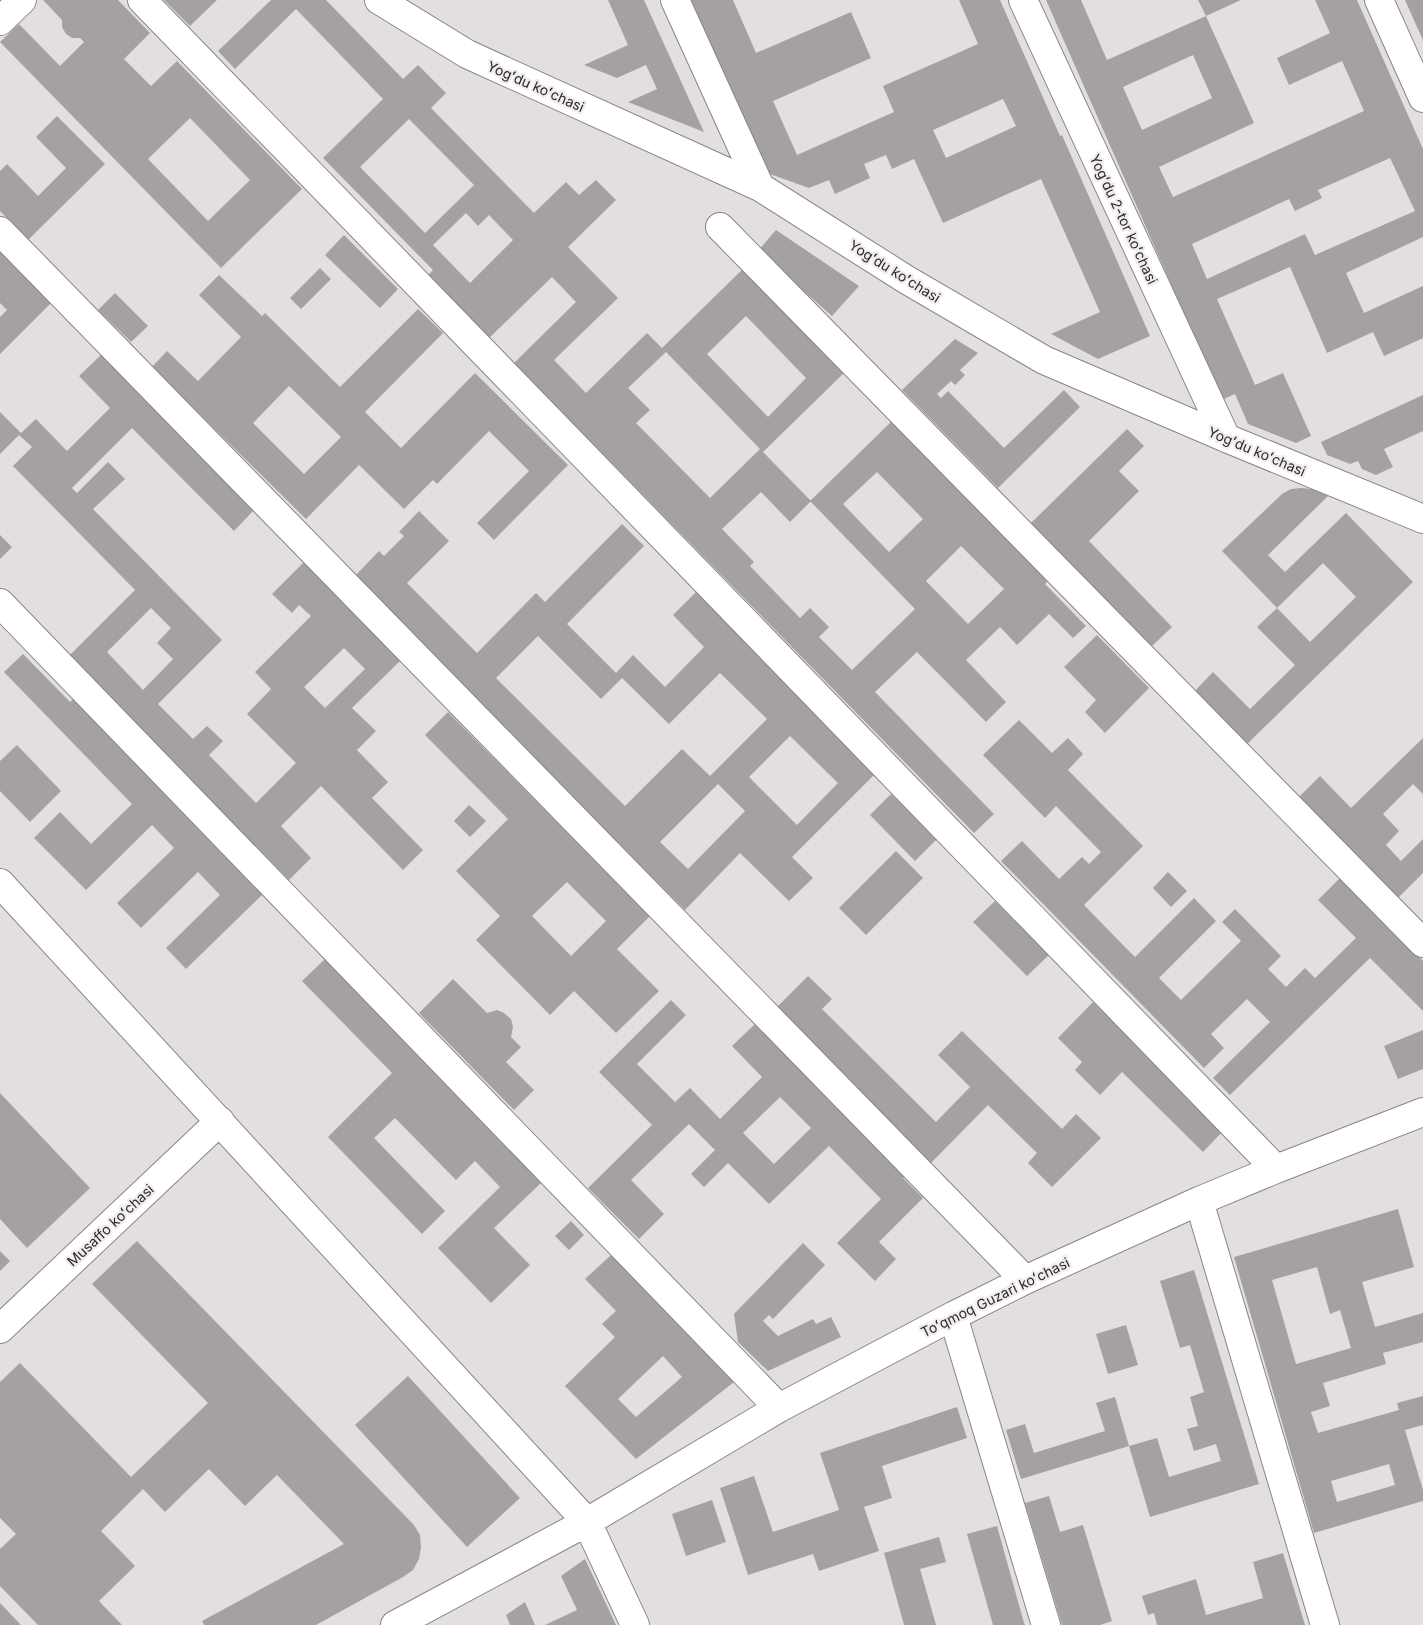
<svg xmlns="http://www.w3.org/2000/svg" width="1423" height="1625" font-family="Inter,sans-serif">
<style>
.building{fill:#a5a0a2;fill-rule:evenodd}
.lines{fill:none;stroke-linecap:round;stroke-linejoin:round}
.minor-casing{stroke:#8a8585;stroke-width:30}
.minor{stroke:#fff;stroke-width:28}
.labels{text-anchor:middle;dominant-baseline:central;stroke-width:4.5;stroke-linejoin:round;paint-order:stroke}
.street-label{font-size:14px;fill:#2b2929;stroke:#f2ecec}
</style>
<rect width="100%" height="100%" fill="#e4dfdf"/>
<path class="building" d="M43,0H118L150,33L124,59L151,86L177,61L302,189L221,268L0,42L19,24L60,66L84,42L80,38H72L66,34L62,27V20ZM190,118L250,180L208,221L148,159Z
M164,0H217L190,26Z
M271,0H326L403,79L418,65L446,93L431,108L534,213L566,182L579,195L596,180L616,200L568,247L618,298L554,360L586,393L647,333L662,348L746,266L847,370L763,452L811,501L790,522L761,492L722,529L754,562L750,566L800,618L810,608L829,627L819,637L852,670L915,609L810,501L894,419L1050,578L1045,584L1086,626L1073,638L1049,614L1017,645L1000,627L966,660L1006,702L986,722L917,652L875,692L994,814L974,833L514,363L576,302L552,277L486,341L424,279L433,270L323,158L383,99L296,9L235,69L218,51ZM409,119L474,185L425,233L360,167ZM466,213L478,226L489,215L513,240L470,283L433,245ZM746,316L806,378L768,417L707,354ZM666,352L760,449L710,498L636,423L650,410L628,388ZM877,472L923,519L889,552L843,504ZM961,546L1004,589L968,624L926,581Z
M608,0H644L704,132L628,102L657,89L646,65L617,78L584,65L628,45Z
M691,0H733L756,53L851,12L871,58L773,101L797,155L894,112L883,86L978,44L959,0H1000L1060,136L1062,135L1150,336L1098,359L1051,334L1100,312L1041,179L943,223L914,159L892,169L886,155L864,164L870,178L835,194L829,180L809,188L767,173ZM1003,99L1016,126L946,158L933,130Z
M1046,0H1081L1107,60L1206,16L1254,123L1159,167L1173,197L1364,111L1342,61L1289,85L1277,58L1330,33L1315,0H1357L1423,149V237L1346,273L1364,313L1423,286V338L1384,356L1373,332L1327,353L1290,267L1217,299L1255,385L1283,373L1311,436L1296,443L1248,424L1235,394L1222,400ZM1193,55L1212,98L1142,130L1123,87ZM1390,158L1415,211L1315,255L1305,234L1207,279L1192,244L1289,199L1295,211L1322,198L1318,190Z
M1198,0H1241L1206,16Z
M1405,0H1423V40L1417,27Z
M57,116L105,164L28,240L0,211V171L7,164L38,196L66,168L36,137Z
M776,230L859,286L832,316L758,251Z
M344,235L398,289L380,308L325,255Z
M0,248L53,301L0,354V317L7,310L0,303Z
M320,268L331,279L301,309L290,298Z
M219,275L262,316L265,313L340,387L418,309L443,333L365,412L401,448L475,373L568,465L494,540L477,523L529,471L489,431L437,484L433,480L404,509L359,465L306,519L152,367L167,351L198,381L241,337L199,295ZM289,386L341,437L304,474L253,423Z
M115,293L148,326L131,342L98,310Z
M955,339L978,353L960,370L965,375L955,385L951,381L937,394L941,398L948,391L1004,448L1064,390L1080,407L998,488L902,390Z
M102,354L255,509L234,531L132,428L72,488L77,493L108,462L125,479L93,509L222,640L158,704L193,739L207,726L223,741L209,755L256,803L296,763L247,714L271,689L255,672L311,616L299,605L292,613L272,594L304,562L401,660L352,708L376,731L357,750L388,782L372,798L423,850L403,870L321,786L281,826L311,858L289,880L68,657L135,590L13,466L32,447L19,435L0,454V412L21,433L36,419L67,451L110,408L79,376ZM151,608L171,628L157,643L173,659L143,690L107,652ZM344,648L365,669L325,708L304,687Z
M1423,395V431L1384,449L1393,467L1376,475L1362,469L1358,461L1350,464L1327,455L1321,442Z
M1127,429L1144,446L1119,471L1139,491L1089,541L1172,627L1150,648L1030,524Z
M1301,488L1312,489L1328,496L1268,555L1285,572L1346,513L1413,582L1243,748L1191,695L1213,672L1250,709L1295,665L1257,627L1277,608L1310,642L1356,597L1323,563L1277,608L1222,551L1282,494L1291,489Z
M419,511L449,541L407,583L477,653L536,593L545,602L622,524L644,546L567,624L616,673L633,655L665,687L704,647L673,615L697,591L878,771L792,857L813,878L789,901L740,853L685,910L352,579L379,551L384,556L404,536L399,532ZM538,636L601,699L622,678L669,724L720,673L767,719L710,776L682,749L625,806L496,678ZM790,736L838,783L797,825L749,777ZM718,784L745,811L688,869L660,842Z
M0,535L12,547L0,559Z
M1097,635L1149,688L1105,733L1085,712L1096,700L1064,667Z
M23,654L70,702L74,698L264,893L186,969L166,948L220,895L198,872L141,928L117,903L174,848L152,825L86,890L34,838L60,812L91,844L132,804L4,672Z
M448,712L650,916L617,949L659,991L616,1033L574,991L550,1015L476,940L500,916L456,871L508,819L425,735ZM567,882L606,921L571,956L532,916Z
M1019,720L1052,753L1068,738L1083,754L1068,770L1143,846L1084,905L1122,944L1135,957L1194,898L1216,921L1159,978L1181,1000L1241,941L1222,922L1235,909L1281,956L1268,969L1286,987L1305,968L1315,978L1356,938L1318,900L1341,877L1423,961V1011L1370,958L1230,1095L1213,1078L1270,1022L1247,999L1211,1034L1224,1048L1204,1068L1001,861L1022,841L1059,879L1082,857L1089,864L1101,852L1056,806L1045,818L983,755Z
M1423,738V794L1413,784L1383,814L1399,831L1386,845L1401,861L1423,839V873L1397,899L1298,798L1320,776L1351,808Z
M17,745L61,791L30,822L0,791V761Z
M891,794L937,839L915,861L870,815Z
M469,805L486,821L470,837L454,821Z
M896,851L923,878L866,935L839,908Z
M1168,872L1187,891L1171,907L1153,888Z
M995,901L1049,955L1027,976L973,922Z
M325,959L542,1182L494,1228L530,1265L491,1303L438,1248L500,1187L475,1161L456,1180L395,1118L374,1138L445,1211L422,1234L328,1137L392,1073L302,981Z
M808,976L832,999L822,1009L936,1122L970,1087L938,1055L962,1031L1062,1129L1076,1114L1101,1138L1052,1187L1028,1163L1037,1153L988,1105L929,1165L773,1011Z
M453,979L487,1013L497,1010L504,1013L511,1019L513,1027L511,1037L521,1047L506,1062L534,1090L514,1110L419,1013Z
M671,1000L686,1015L637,1064L675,1102L690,1088L720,1119L762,1077L732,1046L755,1024L905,1176L903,1178L923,1198L879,1242L896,1259L875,1281L837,1243L881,1199L829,1146L769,1204L728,1163L704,1187L691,1174L715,1150L689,1124L631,1180L664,1214L639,1239L588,1188L652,1125L599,1072ZM780,1097L811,1128L774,1164L743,1133Z
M1093,1002L1223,1131L1203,1152L1122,1072L1100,1095L1075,1070L1082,1062L1058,1038Z
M1423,1030V1069L1398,1079L1384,1046Z
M0,1093L90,1188L27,1248L0,1219Z
M1398,1209L1414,1267L1362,1282L1375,1327L1423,1313V1342L1383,1353L1386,1364L1323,1383L1330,1406L1311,1412L1318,1433L1399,1410L1397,1403L1423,1396V1425L1405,1430L1423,1490V1501L1314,1533L1234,1257ZM1317,1267L1330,1314L1340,1310L1351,1348L1296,1364L1272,1280ZM1389,1464L1395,1485L1337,1502L1331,1481Z
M571,1221L584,1235L569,1250L555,1236Z
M137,1241L414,1525L420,1535L421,1547L419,1559L413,1570L403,1577L316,1625H204L202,1621L344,1544L277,1475L245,1506L209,1469L165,1512L143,1489L101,1531L135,1566L99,1601L122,1625H38L0,1586V1549L16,1534L0,1518V1382L20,1363L131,1477L208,1403L92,1284Z
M803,1243L825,1265L773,1319L769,1315L763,1321L778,1336L813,1319L816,1324L831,1317L841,1337L768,1371L738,1342L734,1314Z
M0,1251L10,1261L0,1271Z
M611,1255L734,1382L636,1459L565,1386L615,1337L602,1324L616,1311L585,1279ZM663,1356L682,1377L636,1417L618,1399Z
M1194,1270L1259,1484L1150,1517L1129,1446L1021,1479L1006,1430L1025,1424L1034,1453L1105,1431L1096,1403L1115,1397L1129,1446L1157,1438L1169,1477L1221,1461L1216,1444L1194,1451L1187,1429L1198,1426L1190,1397L1204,1392L1190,1345L1180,1348L1160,1281Z
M1126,1325L1138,1365L1108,1374L1096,1334Z
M408,1376L520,1498L467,1547L355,1425Z
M957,1407L967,1438L882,1466L892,1498L864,1507L879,1551L819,1571L813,1554L748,1575L720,1488L754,1476L773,1532L839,1510L820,1453Z
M1049,1496L1060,1532L1083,1525L1112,1621L1100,1625H1062L1025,1503Z
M712,1500L726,1542L686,1556L672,1514Z
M997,1526L1024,1623L1025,1625H993L967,1534Z
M939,1537L946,1562L920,1569L936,1625H904L884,1553Z
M1283,1553L1305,1625H1157L1154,1613L1148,1615L1142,1596L1196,1579L1206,1615L1263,1598L1253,1562Z
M585,1559L616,1625H545L577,1610L561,1576Z
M525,1602L535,1625H510L506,1615Z
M0,1603L21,1625H0Z"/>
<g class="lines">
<g class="minor-casing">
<path id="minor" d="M142,0L1276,1169
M379,0L467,54L760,187L907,280L1044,360L1226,438L1423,519
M675,0L760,187
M1023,0L1226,438
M1379,0L1423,98
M0,21L22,0
M720,227L1423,943
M0,231L1025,1280
M0,603L779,1408
M0,883L587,1522L635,1625
M1199,1201L1325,1625
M953,1316L1046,1625
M0,1329L220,1121
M395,1625L587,1522L779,1408L953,1316L1025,1280L1199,1201L1276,1169L1423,1112"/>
</g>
<use href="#minor" class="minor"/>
</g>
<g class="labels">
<g class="street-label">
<text transform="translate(536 86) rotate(24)">Yogʻdu koʻchasi</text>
<text transform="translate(1124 219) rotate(65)">Yogʻdu 2-tor koʻchasi</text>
<text transform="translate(895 271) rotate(32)">Yogʻdu koʻchasi</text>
<text transform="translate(1257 451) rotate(23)">Yogʻdu koʻchasi</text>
<text transform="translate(110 1225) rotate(-43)">Musaffo koʻchasi</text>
<text transform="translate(995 1297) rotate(-26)">Toʻqmoq Guzari koʻchasi</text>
</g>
</g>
</svg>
